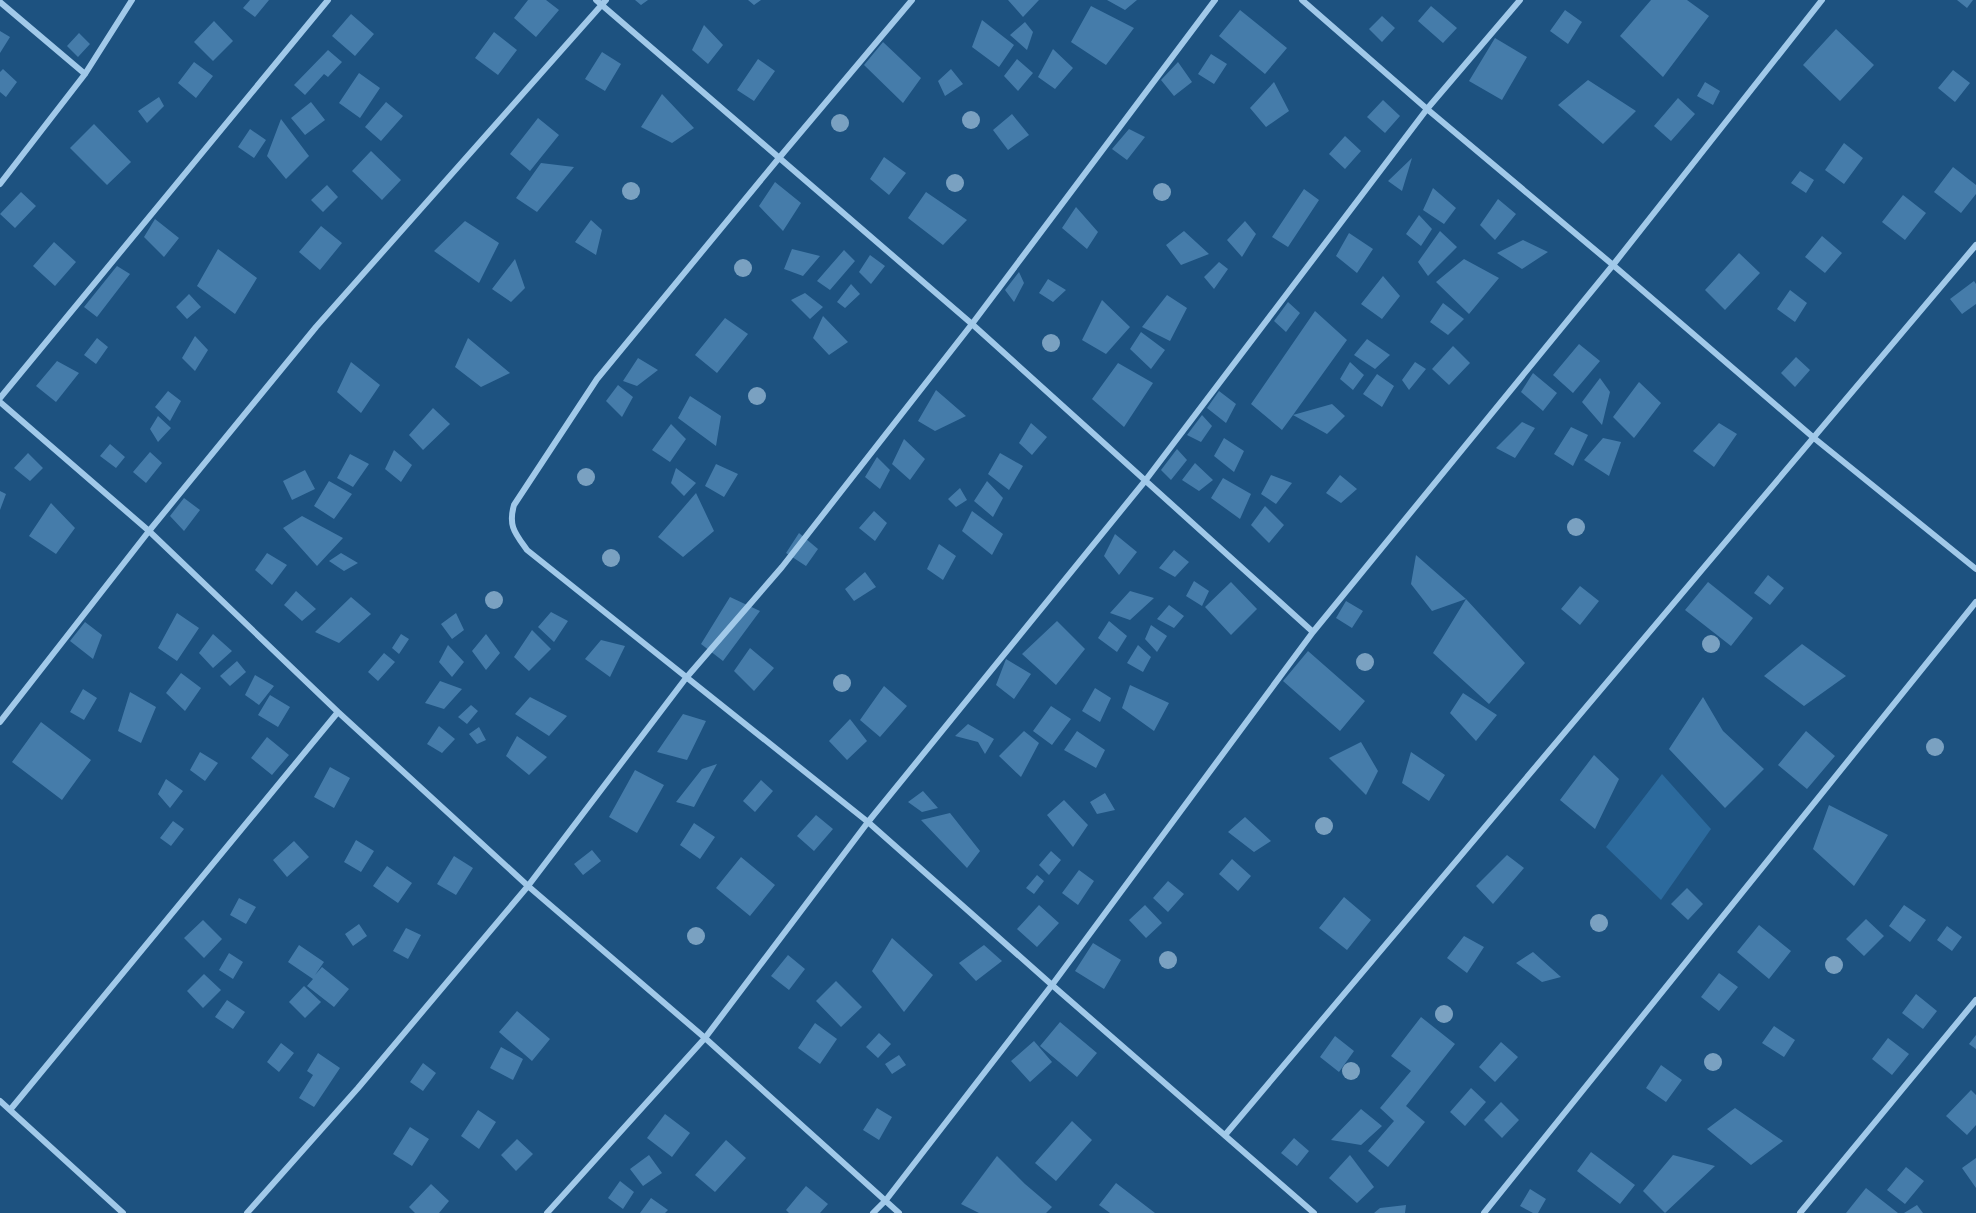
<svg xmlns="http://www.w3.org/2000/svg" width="1976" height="1213" font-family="Barlow,sans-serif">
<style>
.green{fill:#2c6a9d}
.building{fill:#457caa}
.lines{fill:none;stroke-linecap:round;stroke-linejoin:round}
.minor{stroke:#a1c9e9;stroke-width:6}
.tree{fill:#7aa1c1}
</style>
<rect width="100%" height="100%" fill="#1d5280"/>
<path class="green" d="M1662,774L1711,829L1661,900L1606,847Z"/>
<path class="building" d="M250,0H269L255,17L243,8Z
M528,0H546L559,10L536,37L514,18Z
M635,0H648L641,5Z
M748,0H761L754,5Z
M1008,0H1039L1023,17Z
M1107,0H1137L1125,10Z
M1651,0H1687L1709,16L1663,77L1620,36Z
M1957,0H1973L1967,8Z
M1091,6L1134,28L1106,65L1071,42Z
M1431,6L1457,28L1443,43L1418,21Z
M1240,10L1287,48L1265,74L1219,36Z
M1565,10L1582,22L1568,44L1550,31Z
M351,14L374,34L355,56L332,36Z
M1382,16L1395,28L1382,42L1369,29Z
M982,20L1014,45L999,67L972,47Z
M214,21L233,41L213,61L194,42Z
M1025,22L1033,32L1027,50L1010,35Z
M704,25L723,45L708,64L692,50Z
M1836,29L1874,65L1840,101L1803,65Z
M0,31L10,37L0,53Z
M494,32L517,50L498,75L475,58Z
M79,33L90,44L78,57L67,46Z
M1495,38L1527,57L1502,100L1469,81Z
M883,42L921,78L903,103L864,65Z
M1053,49L1073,68L1055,89L1038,77Z
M328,50L342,62L328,77L324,74L305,95L294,85Z
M602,52L621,64L605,91L585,79Z
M1211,54L1227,64L1214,84L1198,74Z
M758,59L775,71L754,101L737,90Z
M1017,59L1033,73L1018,91L1004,76Z
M194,62L213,76L196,98L178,83Z
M1178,62L1192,82L1174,96L1161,80Z
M3,69L17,82L6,97L0,92V72Z
M951,69L963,84L945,96L938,81Z
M1953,70L1970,83L1955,102L1938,88Z
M359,73L380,88L360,118L339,103Z
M1588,80L1636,111L1603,144L1558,105Z
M1274,82L1289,111L1266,127L1250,108Z
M1705,82L1720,91L1713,105L1697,96Z
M662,94L694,128L672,143L641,127Z
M159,97L164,106L147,123L138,111Z
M1678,98L1695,114L1671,141L1654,126Z
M1383,100L1400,116L1385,133L1367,117Z
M311,102L325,120L305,135L291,118Z
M386,102L403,116L381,141L365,127Z
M1012,114L1029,135L1008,150L993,130Z
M538,118L559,135L530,171L510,154Z
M281,119L309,156L286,179L267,156Z
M94,124L131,162L107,185L70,148Z
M250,129L266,140L254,158L238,147Z
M1129,129L1145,137L1127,160L1112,149Z
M1345,136L1361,151L1345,169L1329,154Z
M1844,143L1863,158L1844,184L1825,170Z
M371,151L401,180L382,200L352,171Z
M884,157L906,173L889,195L870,179Z
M1412,158L1402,191L1388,181Z
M541,163L574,167L537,212L516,198Z
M1953,167L1976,185V194L1961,213L1934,192Z
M1800,171L1814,180L1806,193L1791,183Z
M775,182L801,203L783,231L759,206Z
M327,185L338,197L323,212L311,200Z
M1433,188L1456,208L1444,224L1423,210Z
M1304,189L1319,200L1288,247L1272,237Z
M21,192L36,206L15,228L0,214Z
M926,192L967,220L943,245L908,218Z
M1903,195L1926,213L1905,240L1882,222Z
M1498,199L1516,214L1495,240L1480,225Z
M1076,207L1098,232L1087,249L1062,228Z
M1419,215L1432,229L1421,246L1406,234Z
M155,219L179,238L164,257L144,237Z
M591,220L602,230L596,255L575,242Z
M465,221L499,243L479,283L434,251Z
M1245,221L1256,234L1242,257L1227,240Z
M321,226L342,243L320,270L299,252Z
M1184,231L1209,254L1181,265L1166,245Z
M1440,231L1457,247L1428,276L1418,262Z
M1349,233L1373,249L1357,273L1336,256Z
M1822,236L1842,253L1825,273L1805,257Z
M1523,240L1548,252L1522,269L1497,253Z
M54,242L76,262L55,286L33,266Z
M218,249L257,278L235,314L197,286Z
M792,249L820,256L803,276L784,269Z
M844,250L855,261L830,290L817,281Z
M1739,253L1760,273L1725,310L1705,290Z
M870,255L885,266L871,284L859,272Z
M515,259L525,288L511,302L492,289Z
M1464,259L1499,278L1469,314L1436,282Z
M1219,262L1228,269L1214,289L1204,277Z
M117,266L130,274L97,317L84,307Z
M1019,272L1024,283L1014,302L1005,290Z
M1383,276L1400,296L1382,319L1361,304Z
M1048,279L1066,290L1053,302L1039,293Z
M1974,281L1976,284V304L1962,314L1950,299Z
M851,284L860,294L845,308L837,302Z
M1790,290L1807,303L1795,322L1777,309Z
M805,293L823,307L810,319L791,300Z
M189,294L201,307L187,319L176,307Z
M1167,295L1187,308L1170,341L1142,327Z
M1102,300L1130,327L1106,354L1082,340Z
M1288,302L1300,313L1286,332L1274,321Z
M1443,303L1464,319L1448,335L1430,322Z
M1315,311L1347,340L1293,415L1332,404L1345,416L1327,434L1293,415L1282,430L1251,404Z
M823,316L848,342L829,355L813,338Z
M725,318L748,334L717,373L695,355Z
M1141,332L1165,350L1151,369L1130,349Z
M195,336L208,350L195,371L182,358Z
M97,338L108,347L96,364L84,355Z
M468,338L510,373L481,387L455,367Z
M1367,339L1390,355L1375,369L1354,355Z
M1579,344L1600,361L1573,393L1553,375Z
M1453,346L1470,363L1449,385L1432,369Z
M1796,357L1810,370L1795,387L1781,373Z
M638,358L658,370L637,386L623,381Z
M57,361L79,373L56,402L36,386Z
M351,362L380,385L361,413L337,392Z
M1350,362L1364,375L1353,390L1340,379Z
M1415,362L1426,369L1409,390L1402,380Z
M1118,363L1153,383L1124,427L1092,399Z
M1533,373L1557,393L1543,411L1521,392Z
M1377,374L1394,386L1382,407L1363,394Z
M1600,378L1610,392L1602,425L1582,402Z
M1639,382L1661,403L1634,438L1613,417Z
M618,385L633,397L622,417L606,401Z
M936,390L966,416L935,431L918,421Z
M168,391L181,401L170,421L155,407Z
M1219,391L1236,404L1226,423L1207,408Z
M690,396L721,416L716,446L678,418Z
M433,408L450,424L423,450L409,435Z
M1202,415L1212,426L1201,442L1187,435Z
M158,416L171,428L158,442L150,429Z
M1522,422L1535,428L1515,458L1496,448Z
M1031,423L1047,437L1032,455L1019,443Z
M1719,423L1737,434L1714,467L1693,451Z
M671,424L686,439L670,462L652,450Z
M1571,427L1588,435L1573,466L1554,454Z
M1224,438L1244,451L1234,472L1214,456Z
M1603,438L1621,442L1609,476L1584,460Z
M904,439L925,459L910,480L892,464Z
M110,444L125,457L116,468L100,456Z
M1177,449L1187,460L1171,480L1161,470Z
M394,450L412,465L401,482L385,469Z
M150,452L162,463L146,483L133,472Z
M28,453L43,468L30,481L14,468Z
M1000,453L1023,466L1009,490L988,474Z
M350,454L369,464L353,487L337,478Z
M877,457L890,470L880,489L865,477Z
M1195,463L1213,480L1199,491L1182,480Z
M716,464L738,474L724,497L705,486Z
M676,468L696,483L684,496L671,483Z
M305,470L315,489L292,500L283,481Z
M1271,475L1292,483L1276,504L1261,494Z
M1340,475L1357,489L1341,503L1326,493Z
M1223,478L1251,494L1240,519L1211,498Z
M329,481L352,494L334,519L314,506Z
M987,481L1003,498L993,517L974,501Z
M960,488L967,500L956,507L948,499Z
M0,491L6,494L0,510Z
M696,493L714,531L683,557L658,537Z
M184,498L200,510L184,531L170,516Z
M51,503L75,528L56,554L29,536Z
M1265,506L1284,525L1269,543L1251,525Z
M874,511L887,523L875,541L859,528Z
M972,511L1003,534L992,555L962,531Z
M302,516L343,538L317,566L283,528Z
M799,533L818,549L806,566L786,553Z
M1115,534L1137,552L1119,575L1104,556Z
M939,544L956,556L943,580L927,569Z
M1174,550L1189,562L1175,577L1159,568Z
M267,553L287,565L272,585L255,570Z
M341,553L358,563L344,571L329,561Z
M1416,555L1466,599L1432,611L1411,584Z
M865,572L876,587L854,601L845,589Z
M1768,575L1784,588L1770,605L1754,593Z
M1194,581L1209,591L1202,606L1186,596Z
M1231,582L1257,609L1231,635L1205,607Z
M1708,582L1753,618L1731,646L1685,610Z
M1580,586L1599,601L1580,625L1561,609Z
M296,591L316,609L302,621L284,605Z
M1130,591L1154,598L1130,620L1110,613Z
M351,597L371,614L339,643L315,632Z
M730,597L760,611L723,661L701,644Z
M1466,599L1525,663L1489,704L1433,653Z
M1346,601L1363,611L1352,628L1336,618Z
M1169,605L1184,616L1174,628L1157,619Z
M551,612L568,621L554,642L538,627Z
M177,613L199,628L177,661L158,648Z
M456,613L464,630L452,639L441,624Z
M1057,621L1085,649L1056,685L1022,654Z
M1109,621L1127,636L1117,652L1098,638Z
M85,622L102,635L93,659L70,641Z
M1151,625L1167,636L1157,652L1145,639Z
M532,630L551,649L529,671L514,657Z
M213,634L232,651L213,668L199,653Z
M401,634L409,639L399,654L392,648Z
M486,634L500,653L486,670L472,651Z
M601,640L625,646L610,677L585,659Z
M1802,644L1846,676L1804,706L1764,676Z
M448,645L464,662L452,677L439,662Z
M1138,645L1151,657L1143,672L1127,663Z
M750,648L774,668L754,691L734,671Z
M1308,651L1365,701L1340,731L1283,681Z
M384,653L395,662L378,681L368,672Z
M1006,659L1031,674L1014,699L996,685Z
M237,661L246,672L230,686L220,676Z
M181,673L201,688L185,711L166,693Z
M255,675L274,686L259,705L245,695Z
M440,681L462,689L444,709L425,703Z
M1130,685L1169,703L1154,731L1122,708Z
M884,686L907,706L880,737L860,720Z
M1095,688L1111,698L1100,722L1082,711Z
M83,689L97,698L84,720L70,712Z
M130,692L156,707L141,743L118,731Z
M1463,693L1497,715L1476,741L1450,713Z
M270,695L290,707L278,727L258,715Z
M530,697L567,716L549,736L515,714Z
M1703,697L1723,731L1764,769L1725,808L1669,749Z
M471,705L478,711L467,724L458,717Z
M1051,706L1071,719L1052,745L1033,731Z
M683,714L706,721L687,760L657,752Z
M850,719L867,741L847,760L829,741Z
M41,722L91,760L62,800L12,762Z
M968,724L994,739L985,754L978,742L955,736Z
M439,726L455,739L442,753L427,744Z
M479,727L486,740L477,744L469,734Z
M1024,731L1039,743L1021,777L999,756Z
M1077,731L1105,750L1096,768L1064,750Z
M1806,731L1835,756L1807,789L1778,765Z
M517,736L547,757L529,775L506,756Z
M267,737L289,755L272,775L251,758Z
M1361,742L1378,771L1366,795L1329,758Z
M200,752L218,763L205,781L190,770Z
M1411,752L1445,775L1429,801L1402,783Z
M1594,755L1619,779L1595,829L1560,800Z
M717,764L694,807L676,802L702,769Z
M330,767L350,778L334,808L314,797Z
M635,770L664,785L637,833L609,817Z
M166,779L183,791L170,808L158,794Z
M761,780L773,791L755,812L743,801Z
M923,791L938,808L922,812L908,802Z
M1105,793L1115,810L1097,814L1090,802Z
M1064,800L1088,825L1073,847L1047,815Z
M1829,805L1888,835L1854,886L1813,849Z
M950,813L980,851L967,868L921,820Z
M816,815L833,829L814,851L797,836Z
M1245,817L1271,841L1254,852L1228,832Z
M173,821L184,829L171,846L160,838Z
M694,823L715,837L700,859L680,845Z
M356,840L374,851L361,872L344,862Z
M294,841L309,857L287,877L273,860Z
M592,850L601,861L583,875L574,864Z
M1051,851L1061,860L1049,875L1039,865Z
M1507,855L1524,868L1493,904L1476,886Z
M454,856L473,868L456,895L437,884Z
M741,857L775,885L750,916L716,888Z
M1232,859L1251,876L1238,891L1219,874Z
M387,866L412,883L398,903L373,886Z
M1079,870L1094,881L1078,905L1062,893Z
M1037,875L1044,881L1034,894L1026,888Z
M1168,881L1184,894L1168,912L1153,898Z
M1687,888L1703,904L1688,920L1671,904Z
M1344,897L1371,920L1347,950L1319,928Z
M239,898L256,907L246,924L230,915Z
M1039,905L1059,923L1037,947L1017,929Z
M1145,905L1162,923L1146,938L1129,920Z
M1904,905L1926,920L1910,942L1889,926Z
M1866,919L1884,936L1864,956L1846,939Z
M203,920L222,939L204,958L184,938Z
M359,924L367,936L353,946L345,934Z
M1759,925L1791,951L1769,979L1737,952Z
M1947,926L1962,937L1952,951L1937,940Z
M406,928L421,935L408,959L393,951Z
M1464,936L1484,947L1467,973L1447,958Z
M892,938L933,975L904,1012L872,971Z
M1093,943L1121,960L1104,989L1075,971Z
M299,945L324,962L315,975L322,967L349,989L334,1007L307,986L313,979L288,962Z
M984,945L1002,961L976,981L959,963Z
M1533,952L1561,977L1542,982L1516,963Z
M229,953L243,962L233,979L219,970Z
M788,955L805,969L789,990L771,976Z
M1719,973L1738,987L1719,1011L1701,997Z
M204,974L221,990L203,1008L187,991Z
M836,981L862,1007L841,1027L816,1001Z
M304,986L321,1002L305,1018L289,1002Z
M1916,994L1937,1011L1923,1029L1902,1013Z
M227,1000L245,1012L233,1029L215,1017Z
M517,1011L550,1039L532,1061L499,1032Z
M1421,1017L1455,1044L1406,1106L1425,1122L1388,1167L1368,1151L1394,1121L1380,1108L1411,1071L1391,1056Z
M1060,1022L1097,1053L1077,1077L1040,1046Z
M815,1023L837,1039L820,1064L798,1048Z
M1774,1026L1795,1040L1784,1057L1762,1043Z
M879,1033L891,1044L878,1058L866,1047Z
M1976,1035V1049L1969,1044Z
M1335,1036L1354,1051L1339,1072L1320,1057Z
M1888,1038L1909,1054L1892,1075L1872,1059Z
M1034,1041L1052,1062L1030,1082L1011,1061Z
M1501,1042L1518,1057L1495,1082L1479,1067Z
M281,1043L294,1053L279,1072L267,1062Z
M501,1047L523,1059L513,1080L490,1068Z
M318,1053L340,1068L314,1107L299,1098L313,1075L307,1071Z
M899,1055L906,1065L892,1074L885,1064Z
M423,1063L436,1073L423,1091L410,1082Z
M1661,1065L1682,1080L1666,1102L1646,1088Z
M1471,1088L1486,1102L1465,1126L1450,1112Z
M1971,1090L1976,1095V1125L1967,1135L1946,1116Z
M1501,1102L1519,1120L1502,1138L1484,1120Z
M877,1108L892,1117L879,1140L863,1130Z
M1735,1108L1783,1141L1751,1165L1707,1129Z
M1361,1109L1382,1126L1361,1145L1331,1140Z
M478,1110L496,1122L479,1149L461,1136Z
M665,1114L690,1133L672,1157L647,1138Z
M1072,1121L1092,1140L1056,1181L1035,1163Z
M410,1127L429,1139L412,1166L393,1154Z
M1294,1138L1309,1151L1297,1166L1281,1153Z
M517,1139L533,1154L516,1171L501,1155Z
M726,1140L746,1158L715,1192L695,1175Z
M1591,1152L1635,1185L1620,1204L1577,1171Z
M649,1155L662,1173L643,1186L630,1169Z
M1350,1155L1374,1187L1357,1203L1329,1178Z
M1673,1155L1715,1166L1665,1213L1643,1191Z
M997,1156L1025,1184L1052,1207L1046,1213H979L961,1204Z
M1976,1158V1188L1962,1168Z
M1906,1167L1924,1181L1905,1204L1887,1190Z
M620,1181L634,1192L623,1209L608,1198Z
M1116,1183L1155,1213H1110L1099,1205Z
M431,1184L449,1201L439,1213H415L409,1207Z
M806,1186L828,1204L820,1213H789L786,1210Z
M1866,1188L1898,1213H1846Z
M1530,1189L1546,1199L1538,1213H1533L1520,1206Z
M651,1198L668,1210L665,1213H640Z
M1406,1205L1405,1213H1374L1380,1208Z
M1917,1205L1923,1213H1904Z"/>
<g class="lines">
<path class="minor" d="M596,0L972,324L1313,632
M912,0L779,158L597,379L514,505C508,526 515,533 527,550L868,822L1052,985L1314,1213
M1302,0L1427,109L1613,265L1814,438L1976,569
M0,2L85,74
M0,184L85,74L132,0
M0,398L328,0
M0,402L149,531L338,712L528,886L705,1038L899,1213
M0,722L149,531L316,327L606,0
M0,1101L123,1213
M10,1110L338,712
M1225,1135L1976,245
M247,1213L358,1088L528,886L686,678L782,567L972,324L1215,0
M547,1213L705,1038L868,822L1145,481L1427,109L1520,0
M873,1213L886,1200L1052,985L1313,632L1613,265L1822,0
M1484,1213L1976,602
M1800,1213L1976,1000"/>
</g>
<g class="tree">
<circle cx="971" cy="120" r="9"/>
<circle cx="840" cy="123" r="9"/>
<circle cx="955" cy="183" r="9"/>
<circle cx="631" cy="191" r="9"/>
<circle cx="1162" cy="192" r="9"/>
<circle cx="743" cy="268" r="9"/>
<circle cx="1051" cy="343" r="9"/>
<circle cx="757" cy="396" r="9"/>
<circle cx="586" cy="477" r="9"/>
<circle cx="1576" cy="527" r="9"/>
<circle cx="611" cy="558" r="9"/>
<circle cx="494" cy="600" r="9"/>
<circle cx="1711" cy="644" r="9"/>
<circle cx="1365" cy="662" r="9"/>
<circle cx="842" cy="683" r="9"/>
<circle cx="1935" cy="747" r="9"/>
<circle cx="1324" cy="826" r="9"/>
<circle cx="1599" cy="923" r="9"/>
<circle cx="696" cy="936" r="9"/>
<circle cx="1168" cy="960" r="9"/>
<circle cx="1834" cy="965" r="9"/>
<circle cx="1444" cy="1014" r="9"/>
<circle cx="1713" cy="1062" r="9"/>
<circle cx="1351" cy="1071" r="9"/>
</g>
</svg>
